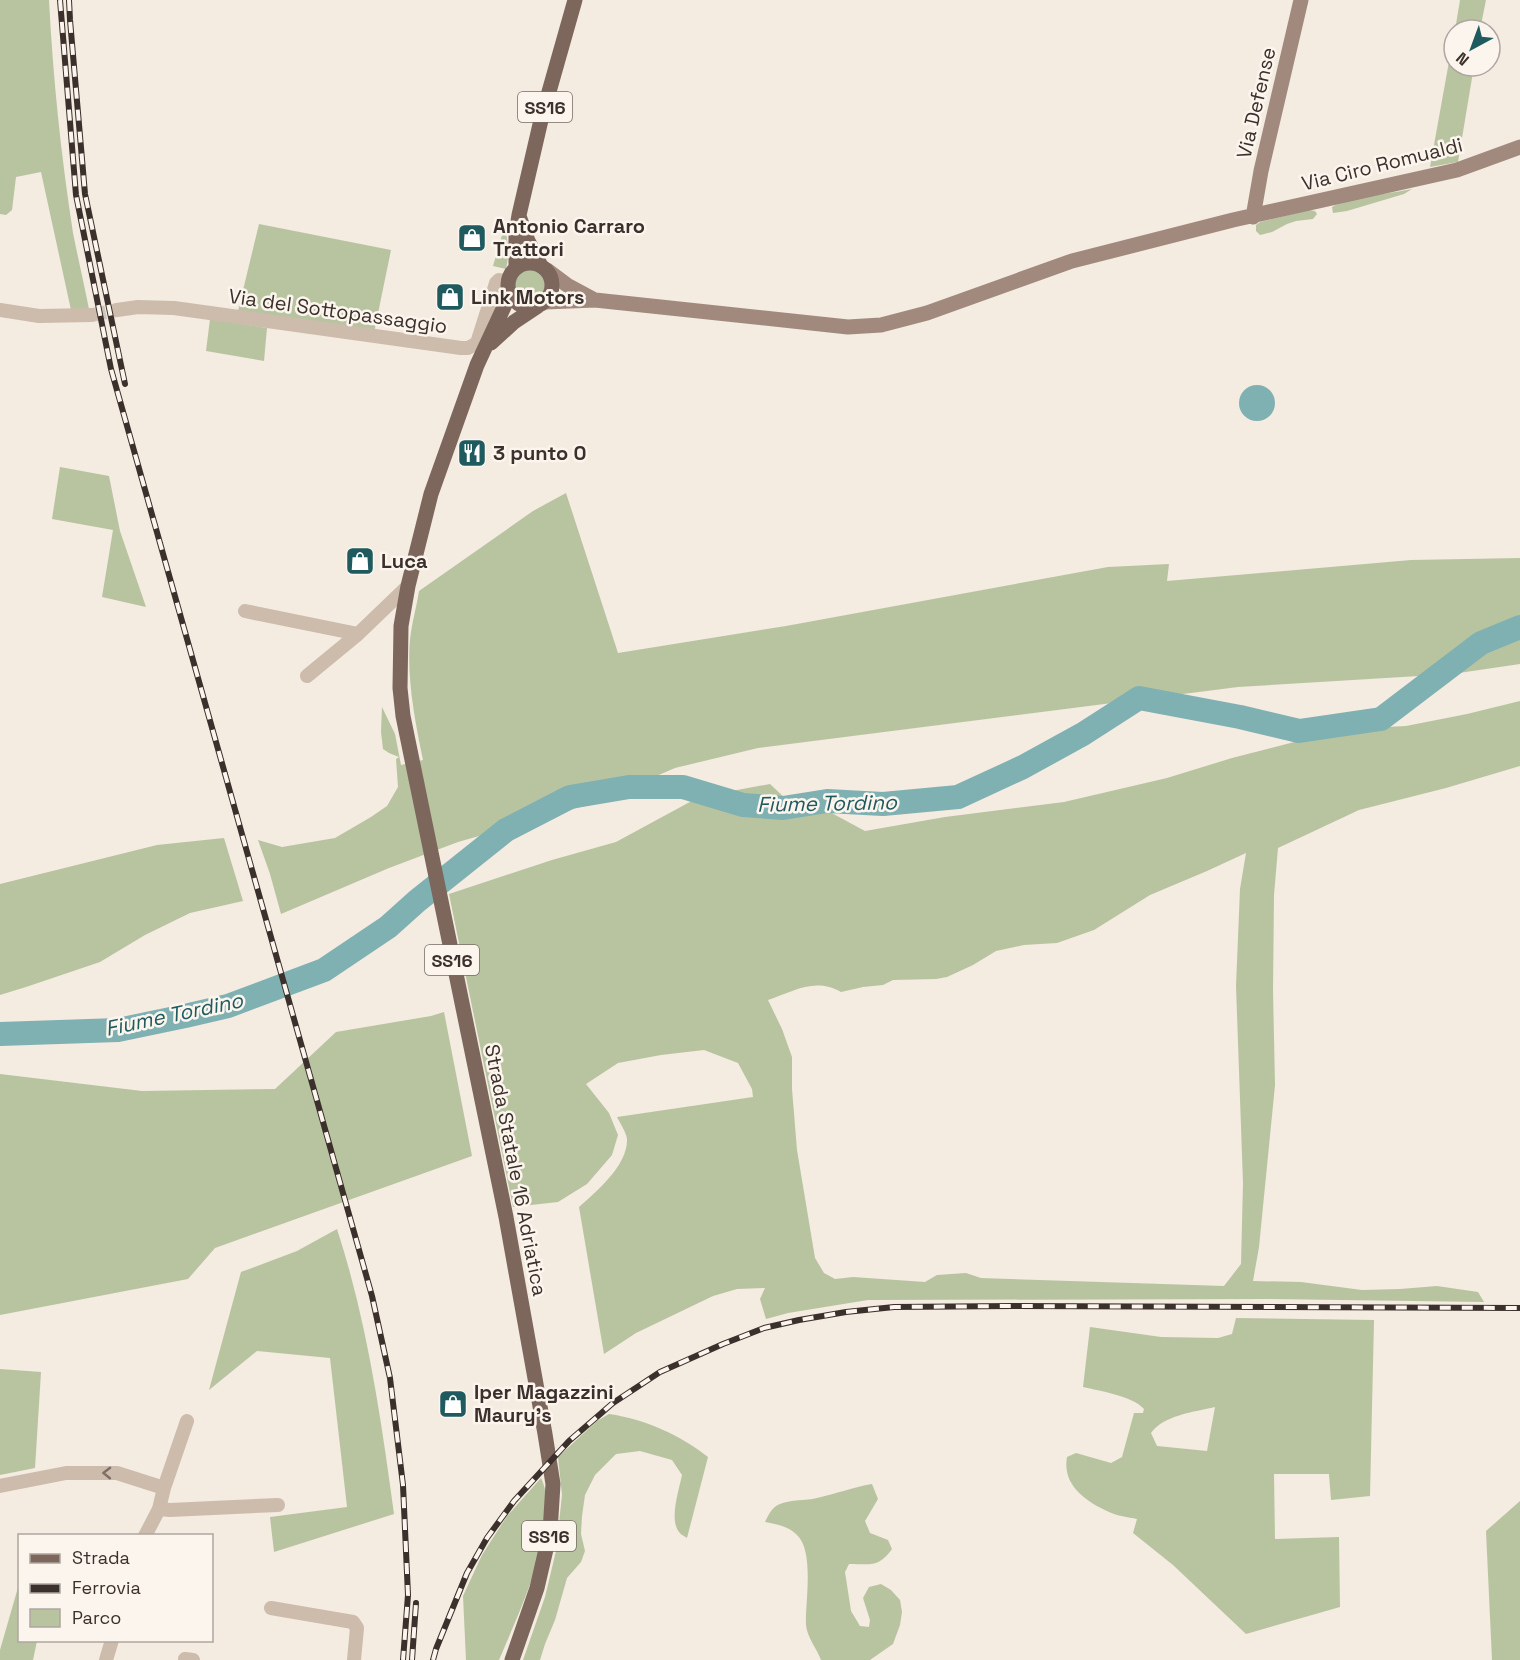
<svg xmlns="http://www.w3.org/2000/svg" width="1520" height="1660" font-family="'Space Grotesk',sans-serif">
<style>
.green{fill:#b8c4a0;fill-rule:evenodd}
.water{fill:#7fb0b2}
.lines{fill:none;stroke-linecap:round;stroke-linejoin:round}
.river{stroke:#7fb0b2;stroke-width:24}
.street-tunnel{stroke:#cfc6bd;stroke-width:14;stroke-dasharray:14 7;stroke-linecap:butt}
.street{stroke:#cdbbac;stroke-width:14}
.secondary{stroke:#a18a7d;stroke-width:15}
.primary{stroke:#7d675c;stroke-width:15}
.rail-casing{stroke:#3b302b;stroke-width:6}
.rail{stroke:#fbf5ee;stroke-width:4;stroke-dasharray:11;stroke-linecap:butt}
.oneway{stroke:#7d6f65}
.labels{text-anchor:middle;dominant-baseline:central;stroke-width:5;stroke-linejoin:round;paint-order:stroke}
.shield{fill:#fbf5ee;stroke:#756b66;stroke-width:1.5}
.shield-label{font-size:18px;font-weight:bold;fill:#3b302b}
.street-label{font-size:20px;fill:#3b302b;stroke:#fbf5ee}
.poi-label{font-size:20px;font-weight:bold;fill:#3b302b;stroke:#fbf5ee;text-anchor:start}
.water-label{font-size:21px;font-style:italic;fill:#1f5a5e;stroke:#fbf5ee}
</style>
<rect width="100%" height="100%" fill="#f4ebe1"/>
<path class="green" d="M0,0H49C53,78 61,156 73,233C78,258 84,284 89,309L71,310L41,172L16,177L12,210L6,215L0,214Z
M1460,0H1486L1480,30H1455Z
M1454,34V66H1474L1458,162L1430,167Z
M1412,189L1404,194L1347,211L1333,213L1332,207C1347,198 1393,193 1412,189Z
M1309,210L1315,211L1317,214L1313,219L1296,221L1287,224L1272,232L1260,235L1256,231V225L1260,222Z
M259,224L391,250L374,333L237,315Z
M505,225L509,253L506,269L493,266Z
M511 285a18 18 0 1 1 36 0a18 18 0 1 1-36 0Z
M210,319L267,328L264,361L206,351Z
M60,467L109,476L120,531L146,607L102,597L113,530L52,519Z
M566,493L618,653L786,626L1108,567L1169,564L1167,581L1411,560L1520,558V664L1452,674L1238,687L758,748L675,768L591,804L458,842L389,868L281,914L270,874L258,840L282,847L335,838L371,817L387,806L398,787L396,759L399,757L389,753L383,749L381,732L382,707L395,734L401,765L423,760C415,721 405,671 411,632C413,618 417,605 419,591L533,511Z
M1520,701V766L1446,788L1359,810L1278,848L1274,895L1273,990L1275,1085L1259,1247L1253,1281L1301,1282L1362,1290L1400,1289L1437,1286L1478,1292L1484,1302L1263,1299L868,1300L788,1313L766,1319L760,1299L765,1288L737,1289L713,1296L636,1333L604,1354L579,1207C597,1191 628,1165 627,1139C626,1132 620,1123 617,1117L753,1097L752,1089L738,1063L704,1050L661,1055L618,1063L586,1084L609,1113L618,1135L612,1155L587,1184L558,1202L513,1207L449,894L552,860L616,842L699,797L770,784L803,815L826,810L865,831L945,817L1064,802L1167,778L1232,758L1345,729L1406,726L1467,714ZM1246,853L1240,889L1236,986L1243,1183L1241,1264L1224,1286L981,1278L966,1273L937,1275L925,1282L853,1277L835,1279L824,1273L815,1258L797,1150L792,1089V1057L782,1029L768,1000C793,992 814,977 841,992L863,987L883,985L893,980L936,979L947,977L973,965L996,951L1024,945L1057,943L1094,930L1150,895L1207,871Z
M224,838L243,901L190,913L145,935L100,962L26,987L0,995V884L157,845Z
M444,1012L472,1156L215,1248L188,1279L0,1315V1074L142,1091L275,1089L336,1032L431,1016Z
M337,1229C367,1321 381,1418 394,1514L274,1552L270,1517L347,1507L330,1358L257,1351L209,1390L241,1272L297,1251Z
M1236,1318L1374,1320L1370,1496L1331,1500L1329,1474H1274L1275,1539L1339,1537L1340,1607L1246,1634L1173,1565L1133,1533L1137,1519C1128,1517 1117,1516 1109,1512C1085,1501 1062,1485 1067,1457L1076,1453L1111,1463L1122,1457L1134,1413H1143L1144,1409C1133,1396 1100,1391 1083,1387L1090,1327L1161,1337L1218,1338L1232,1334ZM1215,1407L1207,1451L1157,1446L1151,1433C1164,1415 1194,1412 1215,1407Z
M0,1369L41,1372L35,1468L0,1475Z
M609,1414C645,1419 680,1435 708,1457L687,1538C685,1536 681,1535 679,1532C669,1519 679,1490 682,1475L672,1460L640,1451L616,1454L595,1475L585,1495L582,1516L581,1534L585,1551L581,1562L567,1578L555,1620L545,1644L540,1660H523L545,1597L556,1551L562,1495L558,1457L597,1421Z
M541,1478C563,1522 517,1617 499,1660H466L463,1596L482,1555L507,1516Z
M872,1484L878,1499L865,1521L870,1533L888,1540L892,1549C878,1568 871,1564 849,1564L845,1572L851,1611L860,1626L869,1627L870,1620L863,1598L869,1587L881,1584L891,1590L900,1600L902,1612L900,1625L893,1644L870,1660H821C817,1649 807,1637 806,1625C805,1602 815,1550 796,1534C787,1526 776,1524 765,1522C769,1514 772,1507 780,1504C792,1499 805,1501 817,1498C836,1494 853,1487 872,1484Z
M1520,1501V1660H1492L1486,1531Z
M19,1584L20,1640L37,1641L33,1660H0V1650Z"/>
<path class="water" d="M1239 403a18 18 0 1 1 36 0a18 18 0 1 1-36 0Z"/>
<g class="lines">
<path class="river" d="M0,1034L118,1030L185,1016L228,1006L324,970L388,927L417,901L506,830L570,797L629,787H683L743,805L783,808L827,801L883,804L958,797L1023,767L1083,734L1139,698L1240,717L1299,731L1381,719L1481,643L1520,627"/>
<path class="street-tunnel" d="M92,315L117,310"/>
<path class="street" d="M0,310L39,316L92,315
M117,310L138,307L174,308L461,348H468L477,343L496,283L499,280L508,282
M245,611L358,634L408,586
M307,676L358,634
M0,1486L66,1473H117L164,1488
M159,1509L170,1510L278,1505
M145,1536L159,1509L164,1488L187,1421
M271,1608L353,1622L357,1628L354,1660
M185,1659L193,1660
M106,1660L112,1640"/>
<path class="secondary" d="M1253,217L1261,171L1301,0
M547,270L567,285L593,299
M545,302L595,300L848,327L881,325L927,313L1072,261L1233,220L1457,170L1520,147"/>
<path class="primary" d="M519,216L528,241L541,266
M508 285a22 22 0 1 1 44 0a22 22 0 1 1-44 0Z
M516,267V234L519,215L541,120L575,0
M510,294L477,365L431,494L408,586L401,626L400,688L403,716L506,1217L545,1434L553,1484L550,1532L537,1588L512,1660
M491,343L514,322L538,306"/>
<g class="rail-casing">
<path id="rail" d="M60,0L76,195L111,369L372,1296L390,1378L403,1485L408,1595L403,1660
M69,0L70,20L85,194L125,384
M412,1660L416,1603
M433,1660L436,1649L467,1573L487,1538L514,1501L569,1441L613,1403L660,1372L723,1344L764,1328L799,1320L846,1312L894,1307L1012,1306L1520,1308"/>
</g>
<use href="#rail" class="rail"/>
</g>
<defs><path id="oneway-chevron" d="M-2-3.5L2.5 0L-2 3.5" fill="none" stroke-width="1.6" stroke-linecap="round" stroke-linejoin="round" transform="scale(1.5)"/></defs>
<use class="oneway" href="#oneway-chevron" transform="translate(107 1473) rotate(-179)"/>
<defs>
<g id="shop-square" transform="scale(1.5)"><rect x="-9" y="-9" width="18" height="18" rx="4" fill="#1f5a5e" stroke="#fbf5ee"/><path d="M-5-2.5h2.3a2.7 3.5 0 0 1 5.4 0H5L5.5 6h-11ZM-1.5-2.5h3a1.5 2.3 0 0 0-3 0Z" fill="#fff"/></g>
<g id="restaurant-square" transform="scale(1.5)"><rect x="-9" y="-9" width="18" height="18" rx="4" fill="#1f5a5e" stroke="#fbf5ee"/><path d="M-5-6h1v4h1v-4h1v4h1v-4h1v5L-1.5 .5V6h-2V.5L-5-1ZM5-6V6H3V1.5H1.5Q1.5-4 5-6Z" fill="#fff"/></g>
</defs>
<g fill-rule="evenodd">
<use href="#shop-square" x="472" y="238"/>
<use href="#shop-square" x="450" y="297"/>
<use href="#restaurant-square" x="472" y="453"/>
<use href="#shop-square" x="360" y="561"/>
<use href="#shop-square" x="453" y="1404"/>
</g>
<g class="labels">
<g class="shield">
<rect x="518" y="92" width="54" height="30" rx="4.5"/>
<rect x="425" y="945" width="54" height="30" rx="4.5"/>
<rect x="522" y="1521" width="54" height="30" rx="4.5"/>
</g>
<g class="shield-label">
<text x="545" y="107">SS16</text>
<text x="452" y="960">SS16</text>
<text x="549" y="1536">SS16</text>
</g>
<g class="street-label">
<text transform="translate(1256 103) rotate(-77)">Via Defense</text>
<text transform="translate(1382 164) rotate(-14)">Via Ciro Romualdi</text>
<text transform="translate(338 311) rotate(8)">Via del Sottopassaggio</text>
<text transform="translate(516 1170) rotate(79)">Strada Statale 16 Adriatica</text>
</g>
<g class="poi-label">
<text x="493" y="226">Antonio Carraro<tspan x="493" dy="23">Trattori</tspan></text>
<text x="471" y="297">Link Motors</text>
<text x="493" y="453">3 punto 0</text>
<text x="381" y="561">Luca</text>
<text x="474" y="1392">Iper Magazzini<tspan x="474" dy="23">Maury's</tspan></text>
</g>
<g class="water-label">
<text transform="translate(827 803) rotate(-1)">Fiume Tordino</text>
<text transform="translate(174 1014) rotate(-12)">Fiume Tordino</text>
</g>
</g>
<rect x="18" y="1534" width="195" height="108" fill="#fbf5ee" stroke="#aea6a0" stroke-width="1.5"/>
<rect x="30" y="1554" width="30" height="9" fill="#7d675c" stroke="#aea6a0" stroke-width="1.5"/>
<text x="72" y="1564" font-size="18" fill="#3b302b">Strada</text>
<rect x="30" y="1584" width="30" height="9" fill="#3b302b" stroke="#aea6a0" stroke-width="1.5"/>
<text x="72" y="1594" font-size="18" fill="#3b302b">Ferrovia</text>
<rect x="30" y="1609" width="30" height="18" fill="#b8c4a0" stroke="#aea6a0" stroke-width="1.5"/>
<text x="72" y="1624" font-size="18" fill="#3b302b">Parco</text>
<g transform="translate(1472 48) rotate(221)"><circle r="28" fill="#fbf5ee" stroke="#aea6a0" stroke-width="1.5"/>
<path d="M0-4.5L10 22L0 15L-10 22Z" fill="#1f5a5e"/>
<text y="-9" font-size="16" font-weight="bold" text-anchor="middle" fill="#3b302b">N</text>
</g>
</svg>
